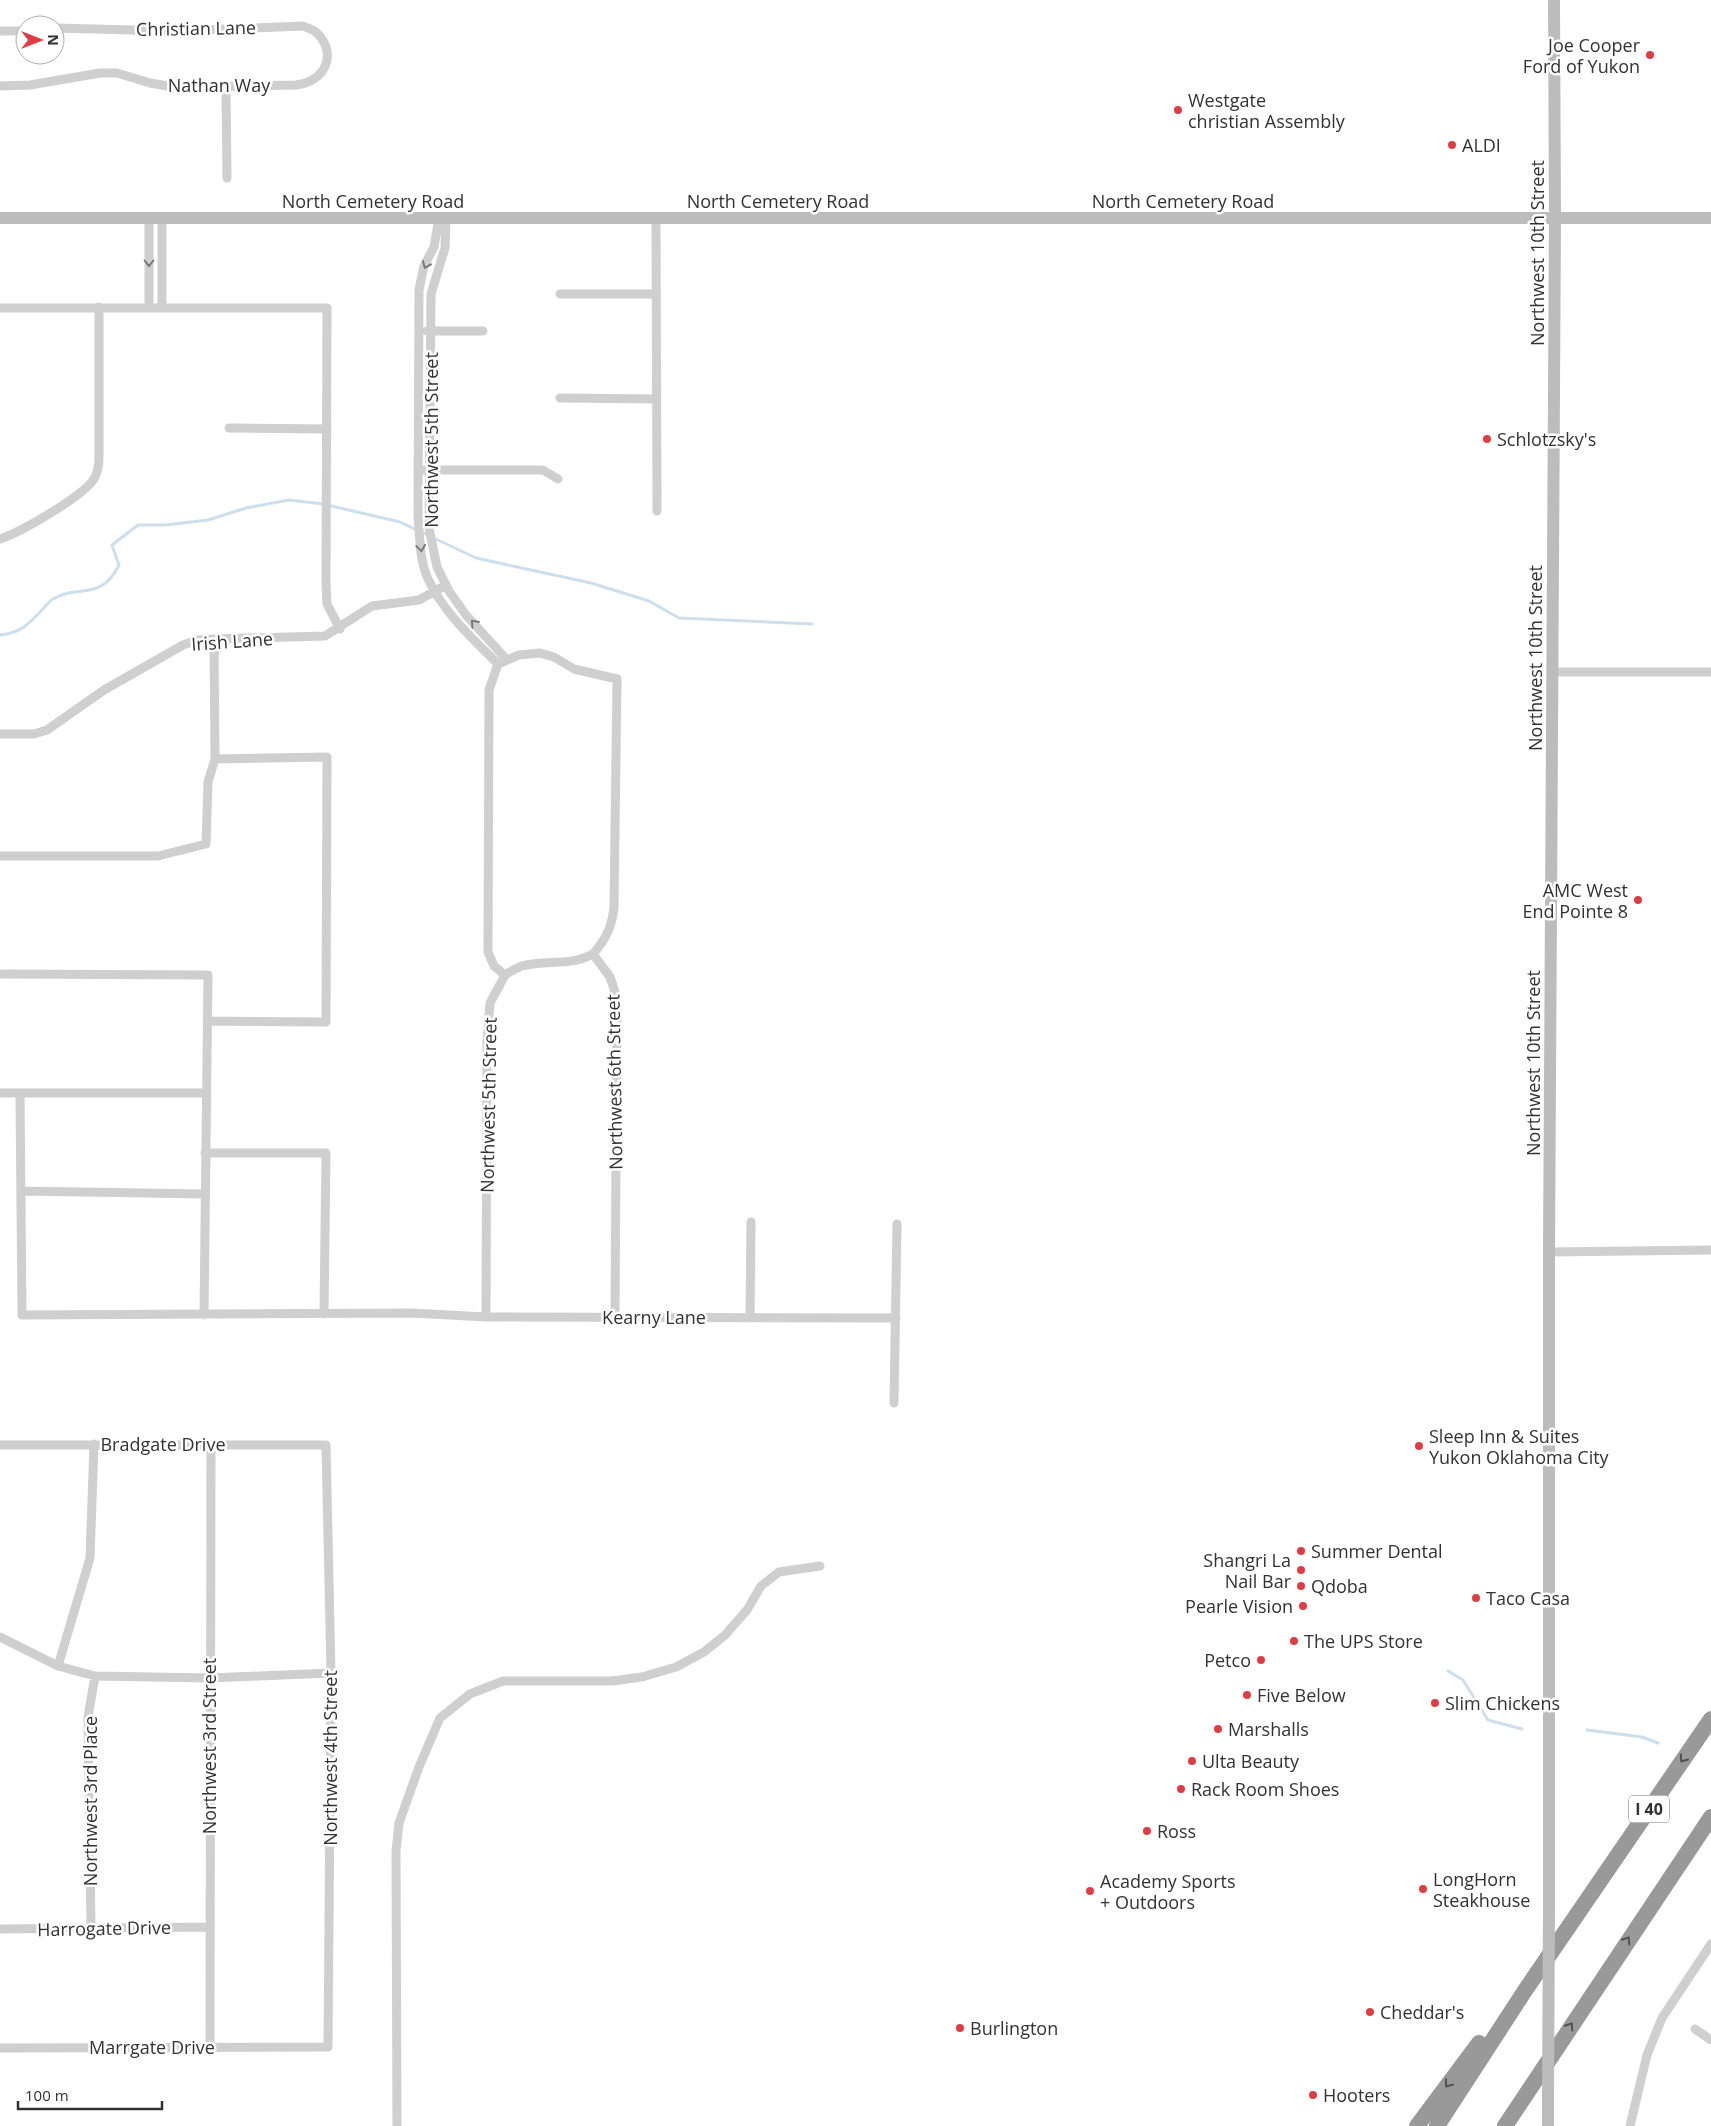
<svg xmlns="http://www.w3.org/2000/svg" width="1711" height="2126" font-family="'Open Sans',sans-serif">
<style>
.lines{fill:none;stroke-linecap:round;stroke-linejoin:round}
.stream{stroke:#cedfec;stroke-width:3}
.street{stroke:#cfcfcf;stroke-width:9}
.secondary{stroke:#bcbcbc;stroke-width:12}
.highway{stroke:#999;stroke-width:16}
.secondary-bridge{stroke:#bcbcbc;stroke-width:12}
.oneway{stroke:#797979}
.oneway2{stroke:#515151}
.poi-dot{fill:#df3d44;stroke:#fff;stroke-width:2}
.labels{text-anchor:middle;dominant-baseline:central;stroke-width:5;stroke-linejoin:round;paint-order:stroke}
.shield{fill:#fff;stroke:#707070;stroke-width:1}
.shield-label{font-size:16px;font-weight:bold;fill:#323232}
.street-label{font-size:18px;fill:#323232;stroke:#fff}
.poi-label{font-size:18px;fill:#323232;stroke:#fff;text-anchor:start}
</style>
<rect width="100%" height="100%" fill="#fff"/>
<g class="lines">
<path class="stream" d="M0,635C20,633 28,625 42,610C45,607 49,601 53,599C77,584 101,602 119,565L112,545L138,525H165L208,520L246,508L289,500L323,504L400,522L476,558L591,583L649,601L679,618L812,624
M1448,1671L1463,1680L1488,1720L1522,1729
M1587,1730L1642,1737L1658,1743"/>
<path class="street" d="M0,31H25
M0,86L30,85L100,73H117L150,83L174,87L296,85C325,82 338,54 317,33C313,29 307,28 303,26L173,31L55,28
M226,86L227,178
M149,218V307
M439,218L434,247L424,266L419,290L418,515C420,536 419,559 428,579C444,613 472,638 498,664
M446,218L445,248L431,294L429,528L437,567L449,591L466,615L506,659
M656,218L657,511
M560,294H656
M162,307V218
M0,308H327L326,583L327,604L340,629
M427,331H483
M560,398L656,399
M229,428L327,429
M424,470H543L558,479
M0,539C21,532 82,497 94,479C98,472 99,465 99,457V307
M1553,672H1711
M0,734H34L47,730L104,690L183,645L197,640L214,639L325,636L372,606L419,600L446,585
M0,856H158L206,844L208,782L215,759L214,639
M0,974L208,975L204,1315
M505,975C510,972 516,968 522,966C547,959 568,967 593,954
M208,1021L326,1022L327,757L215,759
M0,1093H205
M20,1094L22,1315L412,1313L486,1317L896,1318
M205,1153H326L324,1314
M21,1191L205,1194
M1549,1252L1711,1250
M486,1317L487,1042L490,1003L505,975L494,966L488,952L489,690L498,664L519,655L540,653L554,657L574,669L617,679L614,907C612,927 606,939 593,954L610,977L617,998L615,1317
M750,1317L751,1222
M894,1403L897,1224
M0,1445H326L331,1673L328,2047L0,2048
M0,1637L58,1666L95,1676L210,1678L331,1673
M58,1666L90,1558L94,1444
M91,1928L88,1717L95,1676
M0,1929L208,1927
M1695,2029L1711,2040
M210,2047L211,1445
M397,2126L396,1851L399,1823L419,1767L440,1718L470,1694L503,1681H612L642,1677L676,1667L704,1652L725,1635L747,1610L761,1586L779,1572L820,1566
M1630,2126L1647,2055L1662,2018L1711,1944"/>
<path class="secondary" d="M0,218H1711
M1549,1909V1252L1555,218L1554,0
M1548,2126V2099"/>
<path class="highway" d="M1417,2126L1479,2043
M1437,2126L1524,1992L1711,1719
M1505,2126L1711,1817"/>
<path class="secondary-bridge" d="M1548,2099L1549,1909"/>
</g>
<defs><path id="oneway-chevron" d="M-2-3.5L2.5 0L-2 3.5" fill="none" stroke-width="1.6" stroke-linecap="round" stroke-linejoin="round" transform="scale(1.25)"/></defs>
<g class="oneway">
<use href="#oneway-chevron" transform="translate(149 263) rotate(90)"/>
<use href="#oneway-chevron" transform="translate(426 265) rotate(112)"/>
<use href="#oneway-chevron" transform="translate(421 548) rotate(82)"/>
<use href="#oneway-chevron" transform="translate(474 623) rotate(-132)"/>
</g>
<g class="oneway2">
<use href="#oneway-chevron" transform="translate(1683 1759) rotate(125)"/>
<use href="#oneway-chevron" transform="translate(1627 1940) rotate(-57)"/>
<use href="#oneway-chevron" transform="translate(1570 2026) rotate(-57)"/>
<use href="#oneway-chevron" transform="translate(1448 2084) rotate(127)"/>
</g>
<g class="poi-dot">
<circle cx="1650" cy="55" r="5"/>
<circle cx="1178" cy="110" r="5"/>
<circle cx="1452" cy="145" r="5"/>
<circle cx="1487" cy="439" r="5"/>
<circle cx="1638" cy="900" r="5"/>
<circle cx="1419" cy="1446" r="5"/>
<circle cx="1301" cy="1551" r="5"/>
<circle cx="1301" cy="1570" r="5"/>
<circle cx="1301" cy="1586" r="5"/>
<circle cx="1476" cy="1598" r="5"/>
<circle cx="1303" cy="1606" r="5"/>
<circle cx="1294" cy="1641" r="5"/>
<circle cx="1261" cy="1660" r="5"/>
<circle cx="1247" cy="1695" r="5"/>
<circle cx="1435" cy="1703" r="5"/>
<circle cx="1218" cy="1729" r="5"/>
<circle cx="1192" cy="1761" r="5"/>
<circle cx="1181" cy="1789" r="5"/>
<circle cx="1147" cy="1831" r="5"/>
<circle cx="1423" cy="1889" r="5"/>
<circle cx="1090" cy="1891" r="5"/>
<circle cx="1370" cy="2012" r="5"/>
<circle cx="960" cy="2028" r="5"/>
<circle cx="1313" cy="2095" r="5"/>
</g>
<g class="labels">
<rect class="shield" x="1629" y="1795.5" width="40" height="27" rx="4"/>
<g class="shield-label">
<text x="1649" y="1809">I 40</text>
</g>
<g class="street-label">
<text transform="translate(196 28) rotate(-1)">Christian Lane</text>
<text x="219" y="85">Nathan Way</text>
<text x="373" y="201">North Cemetery Road</text>
<text x="778" y="201">North Cemetery Road</text>
<text x="1183" y="201">North Cemetery Road</text>
<text transform="translate(1537 253) rotate(-90)">Northwest 10th Street</text>
<text transform="translate(431 440) rotate(-90)">Northwest 5th Street</text>
<text transform="translate(232 641) rotate(-4)">Irish Lane</text>
<text transform="translate(1535 658) rotate(-90)">Northwest 10th Street</text>
<text transform="translate(1533 1063) rotate(-90)">Northwest 10th Street</text>
<text transform="translate(614 1082) rotate(-91)">Northwest 6th Street</text>
<text transform="translate(488 1105) rotate(-89)">Northwest 5th Street</text>
<text x="654" y="1317">Kearny Lane</text>
<text x="163" y="1444">Bradgate Drive</text>
<text transform="translate(209 1746) rotate(-90)">Northwest 3rd Street</text>
<text transform="translate(330 1758) rotate(-90)">Northwest 4th Street</text>
<text transform="translate(90 1801) rotate(-90)">Northwest 3rd Place</text>
<text transform="translate(104 1928) rotate(-1)">Harrogate Drive</text>
<text x="152" y="2047">Marrgate Drive</text>
</g>
<g class="poi-label">
<text x="1640" y="45" text-anchor="end">Joe Cooper<tspan x="1640" dy="21">Ford of Yukon</tspan></text>
<text x="1188" y="100">Westgate<tspan x="1188" dy="21">christian Assembly</tspan></text>
<text x="1462" y="145">ALDI</text>
<text x="1497" y="439">Schlotzsky's</text>
<text x="1628" y="890" text-anchor="end">AMC West<tspan x="1628" dy="21">End Pointe 8</tspan></text>
<text x="1429" y="1436">Sleep Inn &amp; Suites<tspan x="1429" dy="21">Yukon Oklahoma City</tspan></text>
<text x="1311" y="1551">Summer Dental</text>
<text x="1291" y="1560" text-anchor="end">Shangri La<tspan x="1291" dy="21">Nail Bar</tspan></text>
<text x="1311" y="1586">Qdoba</text>
<text x="1486" y="1598">Taco Casa</text>
<text x="1293" y="1606" text-anchor="end">Pearle Vision</text>
<text x="1304" y="1641">The UPS Store</text>
<text x="1251" y="1660" text-anchor="end">Petco</text>
<text x="1257" y="1695">Five Below</text>
<text x="1445" y="1703">Slim Chickens</text>
<text x="1228" y="1729">Marshalls</text>
<text x="1202" y="1761">Ulta Beauty</text>
<text x="1191" y="1789">Rack Room Shoes</text>
<text x="1157" y="1831">Ross</text>
<text x="1433" y="1879">LongHorn<tspan x="1433" dy="21">Steakhouse</tspan></text>
<text x="1100" y="1881">Academy Sports<tspan x="1100" dy="21">+ Outdoors</tspan></text>
<text x="1380" y="2012">Cheddar's</text>
<text x="970" y="2028">Burlington</text>
<text x="1323" y="2095">Hooters</text>
</g>
</g>
<g transform="translate(40 40) rotate(90)"><circle r="24" fill="#ffffff" stroke="#adadad"/>
<path d="M0-4L9 19L0 12L-9 19Z" fill="#df3d44"/>
<text y="-8" font-size="14" font-weight="bold" text-anchor="middle" fill="#323232">N</text>
</g>
<path d="M18 2101v8h144v-8" fill="none" stroke="#323232" stroke-width="2.5"/>
<text x="25" y="2101" font-size="15" fill="#323232" stroke="#ffffff" stroke-width="4" paint-order="stroke">100 m</text>
</svg>
